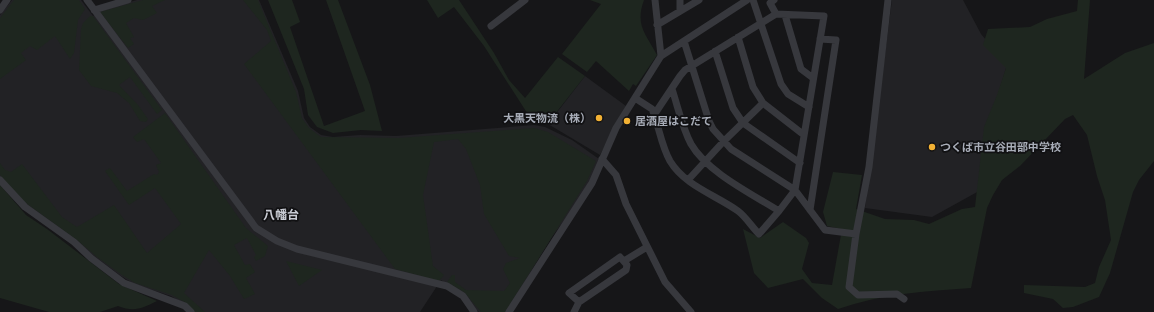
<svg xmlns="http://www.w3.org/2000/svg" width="1154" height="312" font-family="Mulish,'Noto Sans JP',sans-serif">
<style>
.built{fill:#222225}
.green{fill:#1e261f}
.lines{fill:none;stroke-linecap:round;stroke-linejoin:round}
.minor{stroke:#37383d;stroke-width:7}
.poi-dot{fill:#f2b134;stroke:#111113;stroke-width:1.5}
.labels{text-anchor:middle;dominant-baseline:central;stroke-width:3.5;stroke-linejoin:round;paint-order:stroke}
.poi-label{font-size:11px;font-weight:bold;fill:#a8adb8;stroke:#111113;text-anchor:start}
.neighbourhood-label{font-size:12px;font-weight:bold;fill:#c9ccd4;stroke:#111113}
</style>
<rect width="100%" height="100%" fill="#161618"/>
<path class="built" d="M12,0H81L93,16L101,10L137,0H259L298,91L304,118L310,127L321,135L333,137L360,135L396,136L534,125L545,127L572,140L599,159V161L582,196L551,238L506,312H479L441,280L420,312H193L184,304L171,296L134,284L121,276L30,208L0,177V15Z
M892,0H963L981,34L1007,65L994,107L988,186L932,217L865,208Z
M585,76L626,106L600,155L548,124Z"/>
<path class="green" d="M14,0H79L85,9L78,20L74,53L70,59L55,36L37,50L30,46L21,53L26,60L0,79V18Z
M143,0H165L152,6L157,13L143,20L134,18L126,23L134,37L130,38L134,44L128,48L100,12Z
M243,0H258L296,92L302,118L309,128L321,137L399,138L534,128L548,132L596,161L587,181L505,312H481L464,292L447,282L452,275H455V282L466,290L504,291L510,283L503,269L506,263L520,258L509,256L484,214L480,185L466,149L458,139L434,142L423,195L433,266L444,275L439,281L395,269L244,64L271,41L267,30Z
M268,0H292L300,22L290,27L324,126L365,111L326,0H338L370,85L382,131L361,130L333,133L317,127L308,115L304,89Z
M427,0H459L494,53L509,80L525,98L558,57L585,76L548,123L531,119L484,46L454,7L438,18Z
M590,0H644C635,25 645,33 657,55L636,86L633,84L629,91L596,61L587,72L562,54L601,4Z
M1078,0H1090L1084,79L1125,53L1154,43V161L1139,180L1133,192L1110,273L1099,297L1073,307L1063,308L1053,299L1024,293V285L1085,287L1095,283L1099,267L1111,240L1105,200L1097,176L1087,135L1073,115L1065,119L1020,166L1002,180L993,195L987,208L971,288C926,291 881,294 838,309L822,298L803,279L768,288L754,273L743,229L760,238L783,222L806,238L809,243L802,269L812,283L832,285L842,229L827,226L823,212L833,172L862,175L856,209L885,219L914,220L929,224L962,209L975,207L984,127L997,95L1006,68L983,45L988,29L1030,27L1047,19L1077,11Z
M90,16H93L162,110L157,114L130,77L119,85L138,105L148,119L146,122L140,121L129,103L117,93L91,86L79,70L81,29L83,23Z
M165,113L246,228L268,246L265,256L256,261L254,257L256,255L247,238L234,245L245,265L250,264L255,272L246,278L255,294L244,299L230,276L209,250L184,293L205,312H195L186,303L172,295L135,283L122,275L97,257L77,240L19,198L0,175V163L5,170L11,172L22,164L62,217L77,227L114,205L147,253L181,224L155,188L129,205L105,171L110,168L127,191L154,174L157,175L159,172L156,165L161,163L144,139L137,142L133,137Z
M0,185L26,215L47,229L119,284L157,301C141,309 134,312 118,306L100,312H49L0,298Z
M286,261L322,270L299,286Z"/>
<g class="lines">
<path class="minor" d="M87,0L256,228L277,241L297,249L447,286L463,296L474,312
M655,0L661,56
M680,0V11
M753,0L781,84L788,94L809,107
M774,0L770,3L776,14
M888,0L869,167L856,234L849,287L858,295L897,294L904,299
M0,10L7,0
M94,10L128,0
M785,15L801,69L813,78
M657,25L699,0
M491,26L525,0
M738,37L753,87L763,103L804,135
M684,41L709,121L713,129L731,149L795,190L825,230L856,234
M715,51L733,108L743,123L800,163
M672,89C678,107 682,127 691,144C707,172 752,194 779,211
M635,98L652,109C659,126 661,145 670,161C685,186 716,195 738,211C746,217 752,227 759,234L779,211L795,190L824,16L776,14L685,70L680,76L654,115
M602,159L616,175L626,204L665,282L691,312
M0,180L25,207L74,242L91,258L124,283L185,306L191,312
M688,180L723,142L763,103
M810,210L836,40L820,39
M620,257L627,265L626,270L579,302L569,293Z
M624,261L647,247
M509,312L592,183L616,128L661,56L747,0
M574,312L579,302"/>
</g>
<g class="poi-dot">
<circle cx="599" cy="118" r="4"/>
<circle cx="627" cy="121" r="4"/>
<circle cx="932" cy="147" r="4"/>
</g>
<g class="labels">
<g class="poi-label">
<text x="591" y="118" text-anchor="end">大黒天物流（株）</text>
<text x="635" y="121">居酒屋はこだて</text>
<text x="940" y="147">つくば市立谷田部中学校</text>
</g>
<g class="neighbourhood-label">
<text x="281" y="214">八幡台</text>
</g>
</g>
</svg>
